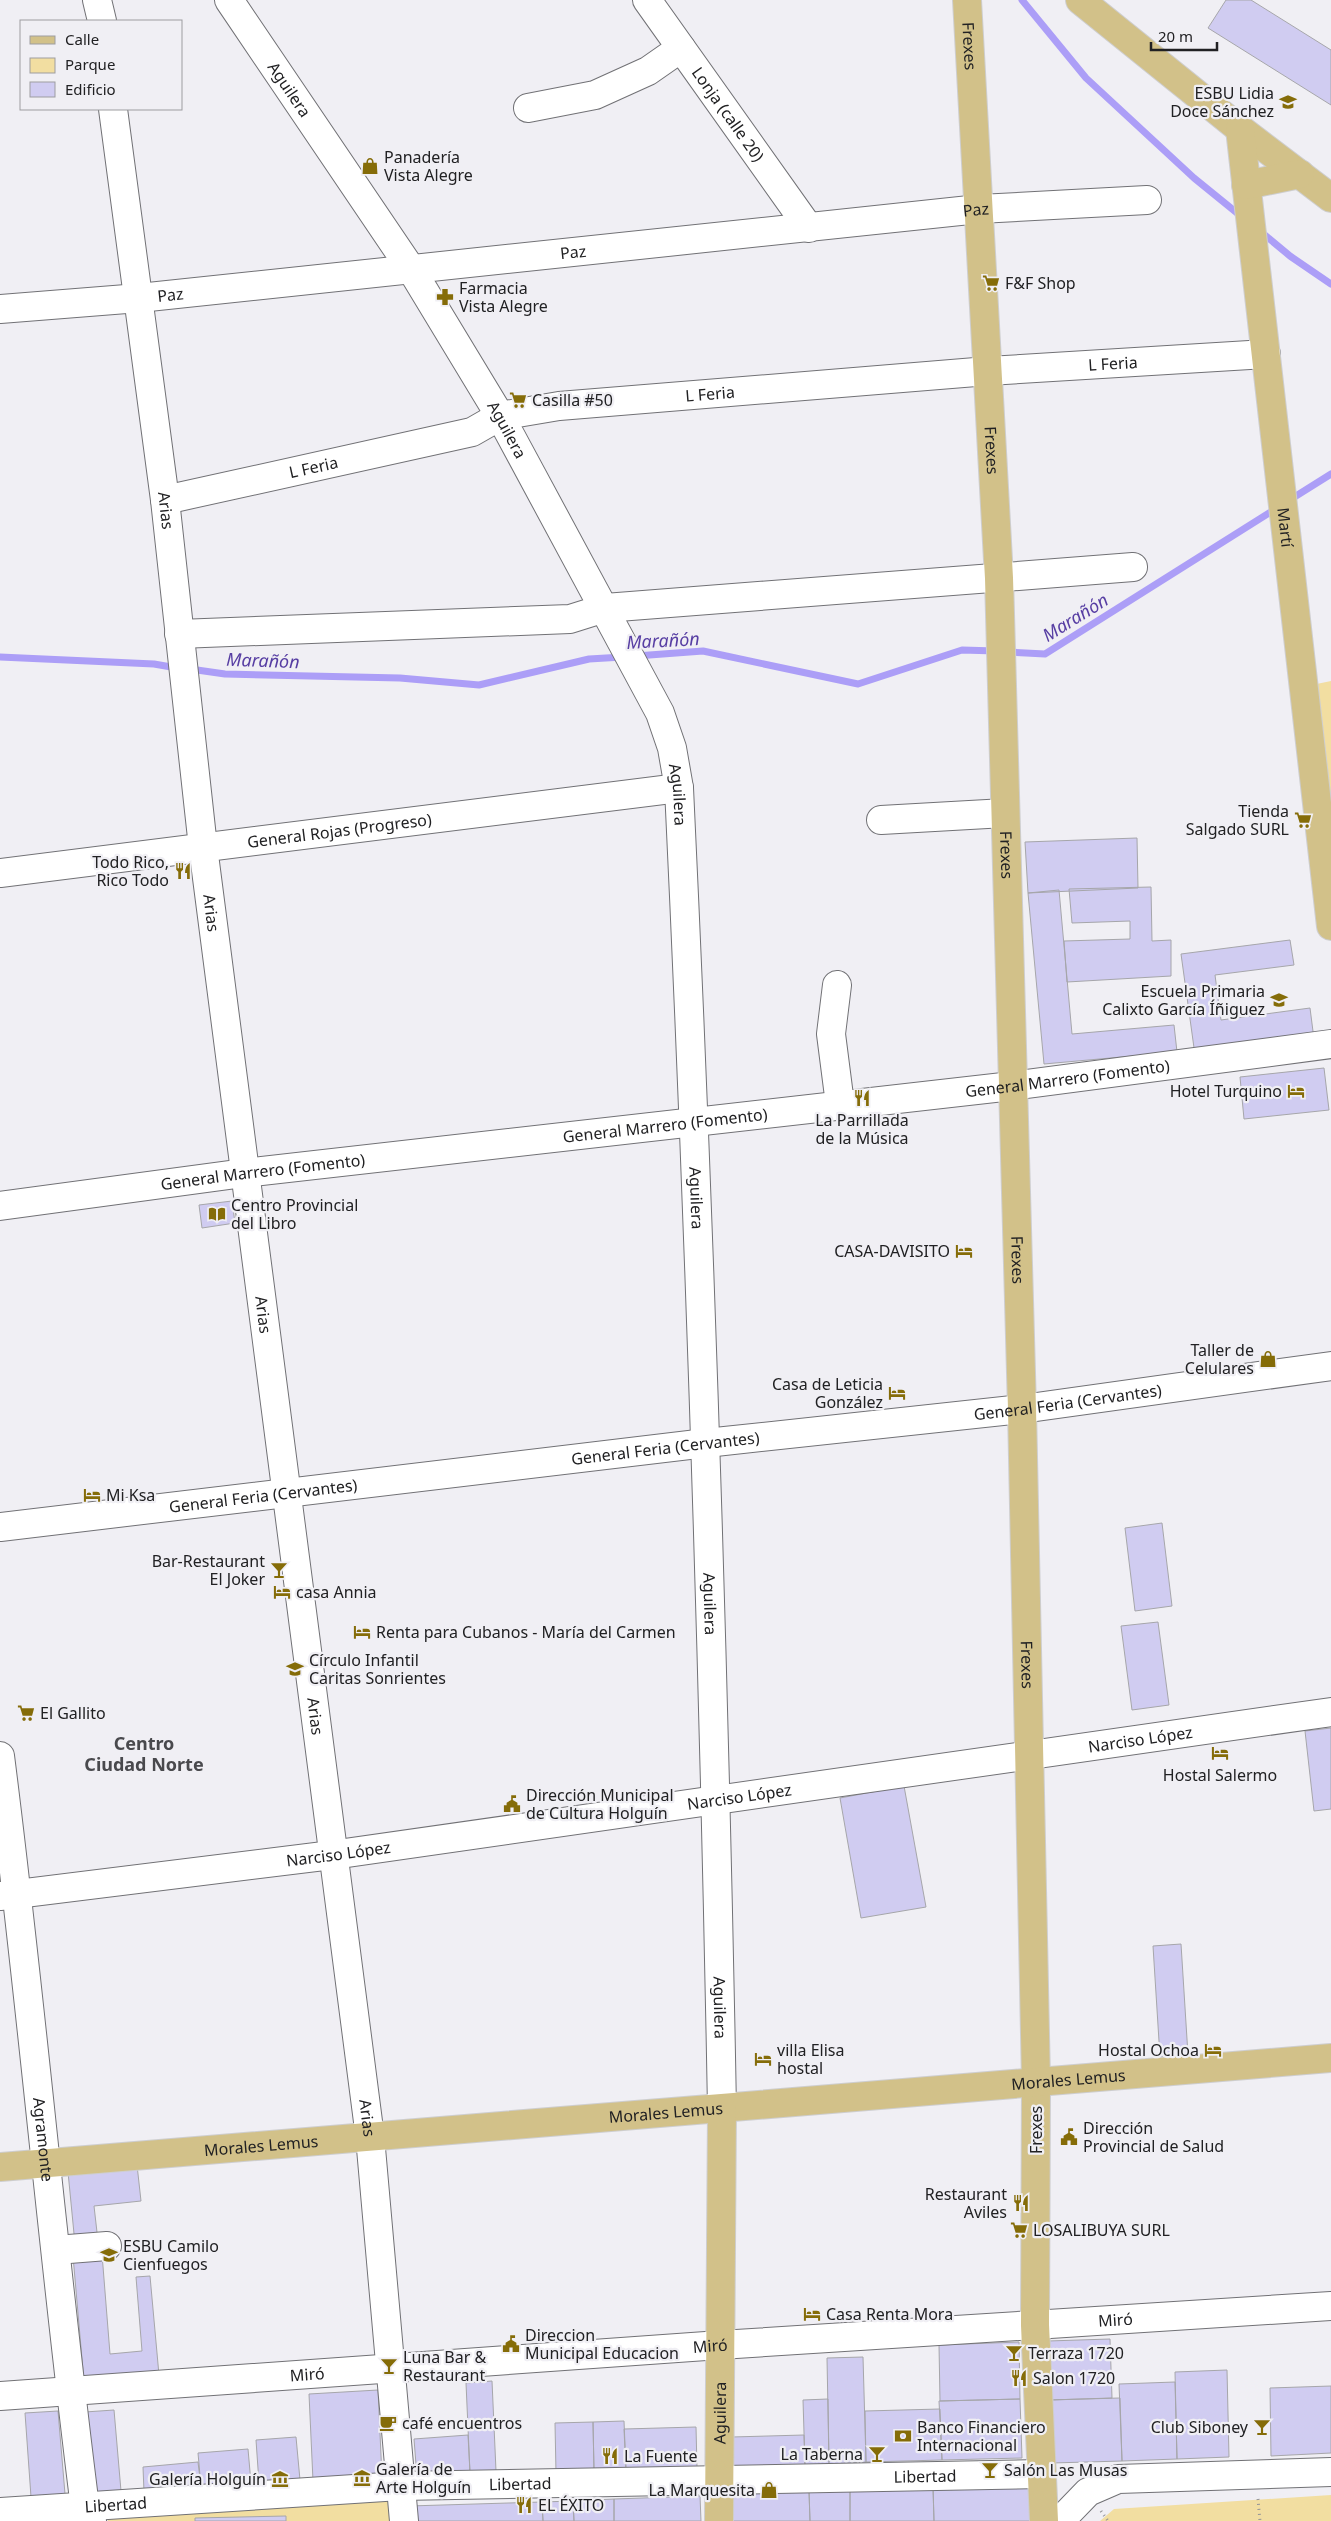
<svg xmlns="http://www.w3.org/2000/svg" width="1331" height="2521" font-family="'Noto Sans',sans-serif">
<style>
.green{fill:#f2dea1}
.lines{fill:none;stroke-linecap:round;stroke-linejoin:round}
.stream{stroke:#ac9ef7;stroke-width:7}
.building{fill:#d0ccf1;stroke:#a6a6aa}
.minor-casing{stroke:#717175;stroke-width:30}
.major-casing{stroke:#cececf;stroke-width:30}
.path{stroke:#949497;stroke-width:3;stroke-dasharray:1 4;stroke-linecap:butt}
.minor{stroke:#fff;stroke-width:28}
.major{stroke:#d2c189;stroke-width:28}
.labels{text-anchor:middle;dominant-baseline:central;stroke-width:4.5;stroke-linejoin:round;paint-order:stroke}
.street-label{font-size:16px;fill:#212123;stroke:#f0eff4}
.poi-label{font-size:16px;fill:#212123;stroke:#f0eff4;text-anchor:start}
.water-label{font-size:18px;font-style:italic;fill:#573ea3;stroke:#f0eff4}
.neighbourhood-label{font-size:18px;font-weight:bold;fill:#49494d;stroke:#f0eff4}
</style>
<rect width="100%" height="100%" fill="#f0eff4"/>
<path class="green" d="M1331,681V825L1307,686Z
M1331,2495V2521H1100L1114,2509Z
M393,2497L395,2521H108V2513Z"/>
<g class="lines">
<path class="stream" d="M1022,0L1086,78L1194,178L1242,217
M1260,231L1290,256L1331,284
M1288,501L1331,474
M1007,652L1045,654L1277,508
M636,656L703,651L858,684L962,650L996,651
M0,657L154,664L177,668
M190,669L225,674L400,678L479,685L589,659L623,657"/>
</g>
<path class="building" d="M1226,0H1251L1331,50V105L1208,28Z
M1137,838L1138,888L1028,893L1025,842Z
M1151,887L1152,941L1171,940V976L1067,982L1064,941L1130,939V921L1072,923L1069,889Z
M1059,890L1072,1034L1174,1025L1177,1052L1044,1064L1028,893Z
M1290,940L1294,965L1215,975L1221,1020L1310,1008L1314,1039L1195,1055L1181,954Z
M1324,1068L1329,1110L1244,1119L1240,1077Z
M232,1201L235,1223L202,1228L199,1205Z
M1162,1523L1172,1606L1135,1611L1125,1528Z
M1158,1622L1169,1705L1132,1710L1121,1626Z
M1331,1728V1809L1314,1811L1305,1731Z
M904,1786L926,1907L861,1918L840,1798Z
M1181,1944L1188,2055L1160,2057L1153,1946Z
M137,2165L141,2201L94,2206L98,2241L75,2244L68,2172Z
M102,2254L110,2354L142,2351L136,2277L150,2276L159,2375L84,2382L73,2256Z
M1110,2339L1112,2398L1049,2400L1048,2341Z
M1019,2342L1020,2399L940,2401L939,2345Z
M863,2357L866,2462L829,2464L827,2358Z
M1227,2370L1229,2457L1177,2459L1175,2372Z
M492,2381L496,2471L470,2473L466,2383Z
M1175,2382L1177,2459L1122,2461L1119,2384Z
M1331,2386V2453L1271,2456L1270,2388Z
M378,2390L382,2477L313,2481L309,2394Z
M1120,2398L1122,2461L1052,2463L1049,2400Z
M828,2399L829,2464L805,2465L803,2400Z
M1020,2399L1022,2458L942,2460L939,2401Z
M940,2409L942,2460L866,2462L865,2411Z
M114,2410L121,2491L92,2493L85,2412Z
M58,2411L65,2494L31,2497L25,2413Z
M624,2421L626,2470L594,2471L593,2422Z
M593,2422L594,2471L556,2473L555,2423Z
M696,2427L697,2468L626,2470L624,2429Z
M468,2435L470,2473L417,2477L414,2439Z
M804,2435L805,2465L733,2467L732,2437Z
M296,2437L300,2480L259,2483L256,2440Z
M248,2449L251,2483L201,2487L198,2453Z
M198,2462L201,2487L144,2492L143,2467Z
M1031,2484L1032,2521H934L933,2487Z
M933,2487L934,2521H850V2489Z
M850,2489V2521H810L809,2491Z
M809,2491L810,2521H733L732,2493Z
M700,2496L701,2521H614V2499Z
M614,2499V2521H574L573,2501Z
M573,2501L574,2521H543L542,2502Z
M542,2502L543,2521H411L409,2506Z
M286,2516V2521H195V2518Z"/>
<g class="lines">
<g class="minor-casing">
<g id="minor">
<path d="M97,0L102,21"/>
<path id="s1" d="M229,0L411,269L500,416L660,713L672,748L679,788C700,1229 714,1669 722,2109"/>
<path id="s2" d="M647,0L809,228"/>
<path d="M528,108L595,95L648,71L681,48"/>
<path id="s3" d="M113,109L165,500L203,847L370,2137L404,2521"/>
<path id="s4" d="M0,309L139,298L979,209L1147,200"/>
<path id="s5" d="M165,500L472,432L500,416L559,406L988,371L1266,354"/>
<path d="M179,634L570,619L605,608L1133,567"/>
<path d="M881,820L1005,813"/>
<path id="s6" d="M0,873L679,788"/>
<path d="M837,985L831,1034L840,1104"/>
<path id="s7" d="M0,1206L244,1173L1012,1086L1331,1044"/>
<path id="s8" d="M0,1527L706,1443L1022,1409L1331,1366"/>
<path id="s9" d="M0,1756C32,2006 53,2257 85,2507L92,2521"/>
<path id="s10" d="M0,1896L332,1855L1331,1712"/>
<path d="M56,2250L107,2246"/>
<path id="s11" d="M0,2396L720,2345L1331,2306"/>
<path id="s12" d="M0,2512L400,2486L1041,2474"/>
<path d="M1060,2521L1088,2492L1118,2479L1331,2472"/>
</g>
</g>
<g class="major-casing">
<g id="major">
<path id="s13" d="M967,0L999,578L1022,1409L1036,2082L1035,2325L1044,2521"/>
<path d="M1080,0L1240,129L1331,198"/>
<path id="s14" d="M1240,129L1331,926"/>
<path d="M1246,185L1300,174"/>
<path id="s15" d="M0,2167L1331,2058"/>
<path id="s16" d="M719,2521L722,2109"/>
</g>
</g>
<path class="path" d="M1258,2499L1260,2521
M1101,2511L1108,2521"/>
<use href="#minor" class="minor"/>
<use href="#major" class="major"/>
</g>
<defs>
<g id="school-bare" transform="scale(1.35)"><path d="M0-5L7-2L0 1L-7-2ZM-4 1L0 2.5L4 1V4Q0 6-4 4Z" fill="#856c08" stroke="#f0eff4" stroke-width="2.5" paint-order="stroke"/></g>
<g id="shop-bare" transform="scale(1.35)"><path d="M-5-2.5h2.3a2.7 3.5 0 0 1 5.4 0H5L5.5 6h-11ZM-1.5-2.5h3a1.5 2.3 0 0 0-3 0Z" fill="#856c08" stroke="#f0eff4" stroke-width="2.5" paint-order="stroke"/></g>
<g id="supermarket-bare" transform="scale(1.35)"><path d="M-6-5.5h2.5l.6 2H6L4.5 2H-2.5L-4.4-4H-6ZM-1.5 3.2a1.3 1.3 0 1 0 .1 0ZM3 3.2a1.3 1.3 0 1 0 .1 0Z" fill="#856c08" stroke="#f0eff4" stroke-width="2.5" paint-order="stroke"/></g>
<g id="pharmacy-bare" transform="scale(1.35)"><path d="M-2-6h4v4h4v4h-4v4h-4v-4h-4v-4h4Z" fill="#856c08" stroke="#f0eff4" stroke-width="2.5" paint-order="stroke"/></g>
<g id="restaurant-bare" transform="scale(1.35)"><path d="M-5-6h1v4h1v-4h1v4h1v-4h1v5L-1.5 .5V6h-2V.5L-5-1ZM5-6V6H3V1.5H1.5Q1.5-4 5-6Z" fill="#856c08" stroke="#f0eff4" stroke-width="2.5" paint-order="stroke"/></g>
<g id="hotel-bare" transform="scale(1.35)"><path d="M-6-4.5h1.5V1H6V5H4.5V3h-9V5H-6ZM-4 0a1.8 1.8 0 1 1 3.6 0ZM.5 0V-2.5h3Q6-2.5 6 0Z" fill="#856c08" stroke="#f0eff4" stroke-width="2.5" paint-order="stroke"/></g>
<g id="library-bare" transform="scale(1.35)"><path d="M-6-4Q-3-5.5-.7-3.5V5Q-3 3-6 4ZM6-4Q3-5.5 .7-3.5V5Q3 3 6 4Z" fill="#856c08" stroke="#f0eff4" stroke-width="2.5" paint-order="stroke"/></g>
<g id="bar-bare" transform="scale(1.35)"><path d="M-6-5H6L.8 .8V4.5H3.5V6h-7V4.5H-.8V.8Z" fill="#856c08" stroke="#f0eff4" stroke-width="2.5" paint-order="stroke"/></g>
<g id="civic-bare" transform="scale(1.35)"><path d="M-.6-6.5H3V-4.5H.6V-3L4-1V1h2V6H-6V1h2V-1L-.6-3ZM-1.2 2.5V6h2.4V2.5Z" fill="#856c08" stroke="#f0eff4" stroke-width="2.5" paint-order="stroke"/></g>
<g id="cafe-bare" transform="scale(1.35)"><path d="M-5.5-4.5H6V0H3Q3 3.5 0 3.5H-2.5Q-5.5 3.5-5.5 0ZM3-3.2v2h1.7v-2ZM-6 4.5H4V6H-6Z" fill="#856c08" stroke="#f0eff4" stroke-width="2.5" paint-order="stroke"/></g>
<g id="bank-bare" transform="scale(1.35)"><path d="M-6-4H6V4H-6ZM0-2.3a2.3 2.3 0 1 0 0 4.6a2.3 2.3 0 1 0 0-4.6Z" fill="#856c08" stroke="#f0eff4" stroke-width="2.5" paint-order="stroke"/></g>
<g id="museum-bare" transform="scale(1.35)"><path d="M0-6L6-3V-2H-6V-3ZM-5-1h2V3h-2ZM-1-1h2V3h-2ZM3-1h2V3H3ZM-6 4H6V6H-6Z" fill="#856c08" stroke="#f0eff4" stroke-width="2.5" paint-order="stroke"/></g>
</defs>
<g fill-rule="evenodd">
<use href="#school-bare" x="1288" y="102"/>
<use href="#shop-bare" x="370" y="166"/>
<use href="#supermarket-bare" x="991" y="283"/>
<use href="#pharmacy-bare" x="445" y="297"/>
<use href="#supermarket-bare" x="518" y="400"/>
<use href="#supermarket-bare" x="1303" y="820"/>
<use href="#restaurant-bare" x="183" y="871"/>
<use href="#school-bare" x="1279" y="1000"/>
<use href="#hotel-bare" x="1296" y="1091"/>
<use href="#restaurant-bare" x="862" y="1098"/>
<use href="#library-bare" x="217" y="1214"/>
<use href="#hotel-bare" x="964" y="1251"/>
<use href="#shop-bare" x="1268" y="1359"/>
<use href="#hotel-bare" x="897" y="1393"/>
<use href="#hotel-bare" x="92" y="1495"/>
<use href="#bar-bare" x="279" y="1570"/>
<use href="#hotel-bare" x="282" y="1592"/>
<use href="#hotel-bare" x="362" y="1632"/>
<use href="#school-bare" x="295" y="1669"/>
<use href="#supermarket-bare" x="26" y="1713"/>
<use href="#hotel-bare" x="1220" y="1753"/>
<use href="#civic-bare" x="512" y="1804"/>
<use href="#hotel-bare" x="1213" y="2050"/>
<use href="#hotel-bare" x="763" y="2059"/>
<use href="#civic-bare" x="1069" y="2137"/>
<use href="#restaurant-bare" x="1021" y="2203"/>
<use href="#supermarket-bare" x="1019" y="2230"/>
<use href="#school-bare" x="109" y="2255"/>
<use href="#hotel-bare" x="812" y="2314"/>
<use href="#civic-bare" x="511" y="2344"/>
<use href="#bar-bare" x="1014" y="2353"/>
<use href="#bar-bare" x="389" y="2366"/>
<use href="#restaurant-bare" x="1019" y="2378"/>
<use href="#cafe-bare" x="388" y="2423"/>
<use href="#bar-bare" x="1262" y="2427"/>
<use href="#bank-bare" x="903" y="2436"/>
<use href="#bar-bare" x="877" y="2454"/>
<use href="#restaurant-bare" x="610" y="2456"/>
<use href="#bar-bare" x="990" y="2470"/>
<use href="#museum-bare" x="362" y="2478"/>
<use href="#museum-bare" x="280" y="2479"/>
<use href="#shop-bare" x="769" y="2490"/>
<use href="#restaurant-bare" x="524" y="2505"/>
</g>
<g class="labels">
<g class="street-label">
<text stroke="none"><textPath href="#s13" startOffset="46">Frexes</textPath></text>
<text stroke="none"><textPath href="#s1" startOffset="108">Aguilera</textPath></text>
<text stroke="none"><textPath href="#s2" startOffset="140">Lonja (calle 20)</textPath></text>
<text stroke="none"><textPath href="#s4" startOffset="981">Paz</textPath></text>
<text stroke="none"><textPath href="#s4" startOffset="576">Paz</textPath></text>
<text stroke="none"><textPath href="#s4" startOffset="171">Paz</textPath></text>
<text stroke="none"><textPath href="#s5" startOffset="962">L Feria</textPath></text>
<text stroke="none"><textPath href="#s5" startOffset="558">L Feria</textPath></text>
<text stroke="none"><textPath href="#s1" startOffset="512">Aguilera</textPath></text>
<text stroke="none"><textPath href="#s13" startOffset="451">Frexes</textPath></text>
<text stroke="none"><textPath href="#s5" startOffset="152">L Feria</textPath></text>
<text stroke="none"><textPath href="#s3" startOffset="405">Arias</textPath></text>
<text stroke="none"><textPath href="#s14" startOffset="401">Martí</textPath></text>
<text stroke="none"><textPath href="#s1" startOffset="918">Aguilera</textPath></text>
<text stroke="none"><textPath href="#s6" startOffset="342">General Rojas (Progreso)</textPath></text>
<text stroke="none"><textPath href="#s13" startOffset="856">Frexes</textPath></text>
<text stroke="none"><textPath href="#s3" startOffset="810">Arias</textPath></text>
<text stroke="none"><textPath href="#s7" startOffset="1075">General Marrero (Fomento)</textPath></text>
<text stroke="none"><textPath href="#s7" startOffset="670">General Marrero (Fomento)</textPath></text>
<text stroke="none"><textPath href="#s7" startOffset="265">General Marrero (Fomento)</textPath></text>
<text stroke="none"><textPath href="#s1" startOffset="1322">Aguilera</textPath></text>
<text stroke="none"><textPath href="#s13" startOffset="1261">Frexes</textPath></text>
<text stroke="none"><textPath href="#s3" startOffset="1215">Arias</textPath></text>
<text stroke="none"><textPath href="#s8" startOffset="1075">General Feria (Cervantes)</textPath></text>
<text stroke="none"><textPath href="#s8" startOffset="670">General Feria (Cervantes)</textPath></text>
<text stroke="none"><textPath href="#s8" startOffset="265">General Feria (Cervantes)</textPath></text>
<text stroke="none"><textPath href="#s1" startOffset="1728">Aguilera</textPath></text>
<text stroke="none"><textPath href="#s13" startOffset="1666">Frexes</textPath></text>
<text stroke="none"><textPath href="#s3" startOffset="1620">Arias</textPath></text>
<text stroke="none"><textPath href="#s10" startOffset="1151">Narciso López</textPath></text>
<text stroke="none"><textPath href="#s10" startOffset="746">Narciso López</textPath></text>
<text stroke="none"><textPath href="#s10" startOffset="341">Narciso López</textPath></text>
<text stroke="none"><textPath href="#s1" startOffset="2132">Aguilera</textPath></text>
<text stroke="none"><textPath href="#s15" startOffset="1072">Morales Lemus</textPath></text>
<text stroke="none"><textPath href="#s15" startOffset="668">Morales Lemus</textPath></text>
<text stroke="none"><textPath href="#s3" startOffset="2025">Arias</textPath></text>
<text transform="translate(1036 2130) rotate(-90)">Frexes</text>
<text stroke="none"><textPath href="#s9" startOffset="386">Agramonte</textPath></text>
<text stroke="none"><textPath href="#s15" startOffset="262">Morales Lemus</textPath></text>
<text stroke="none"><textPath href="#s11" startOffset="1118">Miró</textPath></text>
<text stroke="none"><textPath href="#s11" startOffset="712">Miró</textPath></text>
<text stroke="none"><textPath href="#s11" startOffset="308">Miró</textPath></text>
<text stroke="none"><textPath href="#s16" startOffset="108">Aguilera</textPath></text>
<text stroke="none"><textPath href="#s12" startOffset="926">Libertad</textPath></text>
<text stroke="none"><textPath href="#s12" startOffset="521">Libertad</textPath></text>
<text stroke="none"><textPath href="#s12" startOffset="116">Libertad</textPath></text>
</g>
<g class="poi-label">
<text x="1274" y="93" text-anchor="end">ESBU Lidia<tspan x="1274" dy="18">Doce Sánchez</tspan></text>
<text x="384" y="157">Panadería<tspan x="384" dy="18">Vista Alegre</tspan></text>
<text x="1005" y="283">F&amp;F Shop</text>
<text x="459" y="288">Farmacia<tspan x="459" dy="18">Vista Alegre</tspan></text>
<text x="532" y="400">Casilla #50</text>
<text x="1289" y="811" text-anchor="end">Tienda<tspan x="1289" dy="18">Salgado SURL</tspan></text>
<text x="169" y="862" text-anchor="end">Todo Rico,<tspan x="169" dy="18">Rico Todo</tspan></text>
<text x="1265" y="991" text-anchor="end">Escuela Primaria<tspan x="1265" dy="18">Calixto García Íñiguez</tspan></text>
<text x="1282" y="1091" text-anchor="end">Hotel Turquino</text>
<text x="862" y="1120" text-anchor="middle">La Parrillada<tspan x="862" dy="18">de la Música</tspan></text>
<text x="231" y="1205">Centro Provincial<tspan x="231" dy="18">del Libro</tspan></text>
<text x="950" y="1251" text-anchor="end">CASA-DAVISITO</text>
<text x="1254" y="1350" text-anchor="end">Taller de<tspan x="1254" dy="18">Celulares</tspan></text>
<text x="883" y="1384" text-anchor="end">Casa de Leticia<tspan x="883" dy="18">González</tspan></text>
<text x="106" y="1495">Mi Ksa</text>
<text x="265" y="1561" text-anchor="end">Bar-Restaurant<tspan x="265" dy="18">El Joker</tspan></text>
<text x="296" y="1592">casa Annia</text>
<text x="376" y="1632">Renta para Cubanos - María del Carmen</text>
<text x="309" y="1660">Círculo Infantil<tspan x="309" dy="18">Caritas Sonrientes</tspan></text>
<text x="40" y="1713">El Gallito</text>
<text x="1220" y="1775" text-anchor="middle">Hostal Salermo</text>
<text x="526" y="1795">Dirección Municipal<tspan x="526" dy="18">de Cultura Holguín</tspan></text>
<text x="777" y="2050">villa Elisa<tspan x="777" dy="18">hostal</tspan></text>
<text x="1199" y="2050" text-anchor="end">Hostal Ochoa</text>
<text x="1083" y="2128">Dirección<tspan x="1083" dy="18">Provincial de Salud</tspan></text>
<text x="1007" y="2194" text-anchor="end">Restaurant<tspan x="1007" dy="18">Aviles</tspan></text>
<text x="1033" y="2230">LOSALIBUYA SURL</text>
<text x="123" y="2246">ESBU Camilo<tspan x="123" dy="18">Cienfuegos</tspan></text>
<text x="826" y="2314">Casa Renta Mora</text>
<text x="525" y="2335">Direccion<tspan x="525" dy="18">Municipal Educacion</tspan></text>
<text x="1028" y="2353">Terraza 1720</text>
<text x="403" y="2357">Luna Bar &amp;<tspan x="403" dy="18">Restaurant</tspan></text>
<text x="1033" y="2378">Salon 1720</text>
<text x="402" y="2423">café encuentros</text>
<text x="917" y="2427">Banco Financiero<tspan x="917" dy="18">Internacional</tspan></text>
<text x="1248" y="2427" text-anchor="end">Club Siboney</text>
<text x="863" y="2454" text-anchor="end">La Taberna</text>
<text x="624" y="2456">La Fuente</text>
<text x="376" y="2469">Galería de<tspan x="376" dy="18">Arte Holguín</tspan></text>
<text x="1004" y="2470">Salón Las Musas</text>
<text x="266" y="2479" text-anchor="end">Galería Holguín</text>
<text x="755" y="2490" text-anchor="end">La Marquesita</text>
<text x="538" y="2505">EL ÉXITO</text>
</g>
<g class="water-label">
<text transform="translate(1075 617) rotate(-32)">Marañón</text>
<text transform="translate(663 640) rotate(-3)">Marañón</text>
<text transform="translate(263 660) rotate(2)">Marañón</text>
</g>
<g class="neighbourhood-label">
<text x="144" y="1743">Centro<tspan x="144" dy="21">Ciudad Norte</tspan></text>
</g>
</g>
<rect x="20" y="20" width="162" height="90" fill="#f0eff4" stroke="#9d9da0"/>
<rect x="30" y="36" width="25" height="8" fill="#d2c189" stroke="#9d9da0"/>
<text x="65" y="45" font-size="15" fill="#212123">Calle</text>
<rect x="30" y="58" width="25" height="15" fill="#f2dea1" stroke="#9d9da0"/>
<text x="65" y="70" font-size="15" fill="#212123">Parque</text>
<rect x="30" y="82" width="25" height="15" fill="#d0ccf1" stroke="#9d9da0"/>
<text x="65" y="95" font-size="15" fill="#212123">Edificio</text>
<path d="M1151 42v8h66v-8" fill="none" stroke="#212123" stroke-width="2.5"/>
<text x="1158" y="42" font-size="15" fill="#212123" stroke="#f0eff4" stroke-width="4" paint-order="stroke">20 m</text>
</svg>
